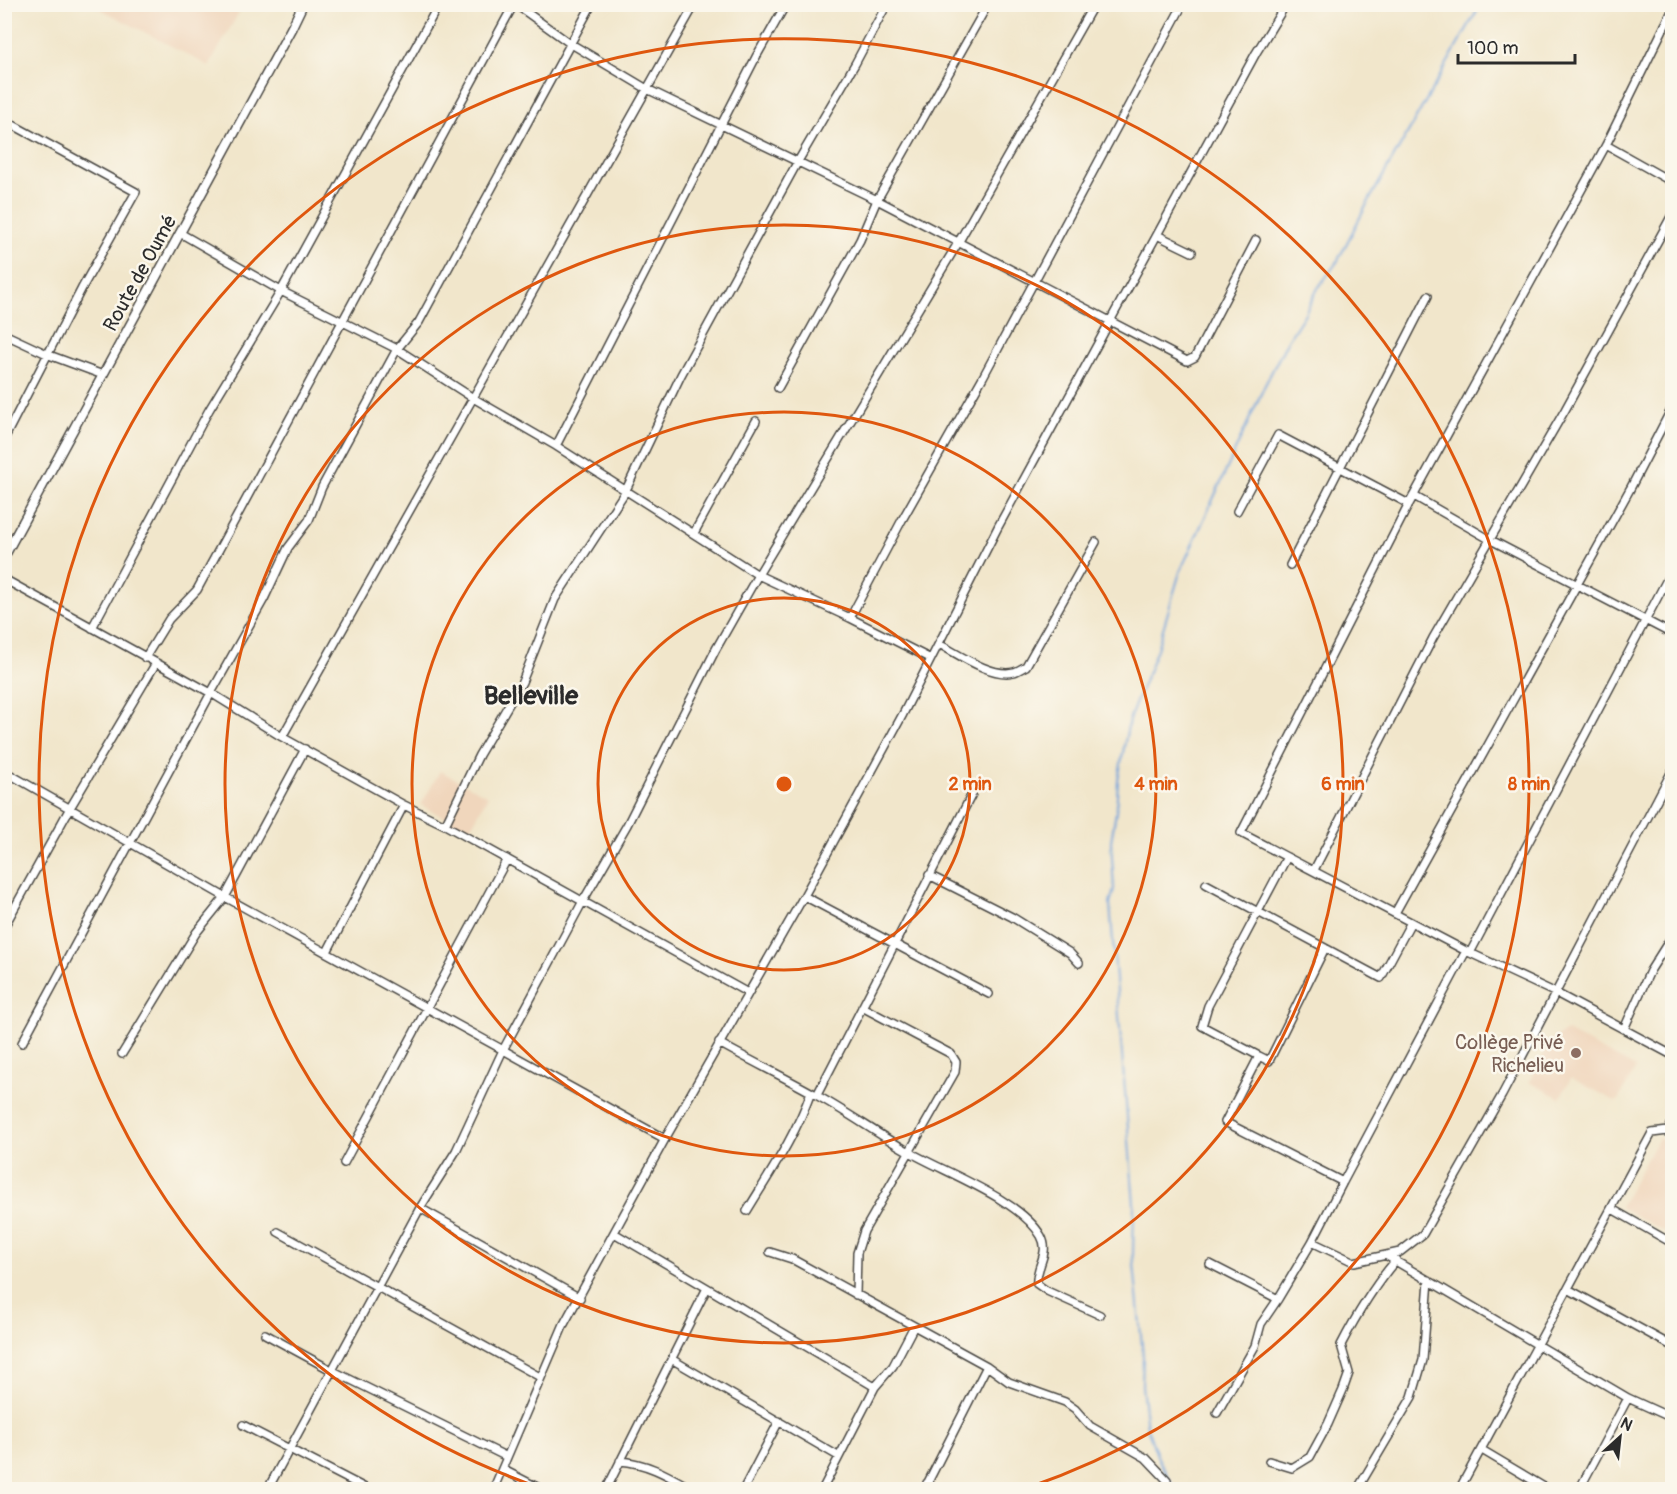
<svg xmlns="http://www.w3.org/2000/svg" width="1677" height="1494" font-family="Pangolin,sans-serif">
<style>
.built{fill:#f0d6bc}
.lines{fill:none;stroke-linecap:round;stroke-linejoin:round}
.stream{stroke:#70a1da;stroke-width:2}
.minor-casing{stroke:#494743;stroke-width:10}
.tertiary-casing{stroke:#494743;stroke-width:11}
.minor{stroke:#fff;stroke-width:7}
.tertiary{stroke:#fff;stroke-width:8}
.ring{fill:none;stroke:#df570e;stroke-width:3}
.education-dot{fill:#8d6e63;stroke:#fbf7ec;stroke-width:2}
.labels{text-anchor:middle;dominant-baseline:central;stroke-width:5;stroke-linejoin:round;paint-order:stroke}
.street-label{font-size:20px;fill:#2b2b2b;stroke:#fbf7ec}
.education-label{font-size:20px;fill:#785e54;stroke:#fbf7ec;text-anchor:end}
.district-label{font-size:26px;font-weight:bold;fill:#2b2b2b;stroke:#fbf7ec}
.centre{fill:#df570e;stroke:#fbf7ec;stroke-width:3}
.ring-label{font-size:18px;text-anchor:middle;font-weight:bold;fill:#df570e;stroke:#fbf7ec;stroke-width:5;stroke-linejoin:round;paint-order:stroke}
</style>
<rect width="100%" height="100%" fill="#fbf7ec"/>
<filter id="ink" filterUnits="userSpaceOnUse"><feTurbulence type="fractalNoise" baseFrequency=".0167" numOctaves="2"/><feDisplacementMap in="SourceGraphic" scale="12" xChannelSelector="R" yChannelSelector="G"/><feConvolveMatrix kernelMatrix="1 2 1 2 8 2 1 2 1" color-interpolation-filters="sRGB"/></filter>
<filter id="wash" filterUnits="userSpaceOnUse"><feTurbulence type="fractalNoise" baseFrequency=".008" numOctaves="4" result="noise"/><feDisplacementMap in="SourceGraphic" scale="24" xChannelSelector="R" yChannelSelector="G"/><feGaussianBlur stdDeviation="1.35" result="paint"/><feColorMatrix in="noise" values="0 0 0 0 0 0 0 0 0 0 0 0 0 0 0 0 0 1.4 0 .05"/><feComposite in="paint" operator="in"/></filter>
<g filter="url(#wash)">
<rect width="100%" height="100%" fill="#f1e6cb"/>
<path class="built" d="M93,5H243L209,66Z
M440,771L488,796L469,831L421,805Z
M1567,1031L1636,1068L1617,1102L1571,1078L1560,1098L1529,1082L1552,1039Z
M1658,1138L1672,1146V1236L1620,1207Z"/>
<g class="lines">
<path class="stream" d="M1175,1490L1158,1458L1147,1428L1142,1386L1143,1356L1133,1254L1134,1204L1110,904L1114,889L1111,841L1116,812L1118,780L1129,720L1157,649L1180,572L1265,385L1288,340L1304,315L1318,288L1337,262L1366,206L1481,4"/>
</g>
</g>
<g filter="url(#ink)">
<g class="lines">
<g class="minor-casing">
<path id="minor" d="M515,4L568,42L647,89L877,200L1187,361L1195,357L1256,240
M1672,11L1606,145L1409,504L1241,833L1466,951L1556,993L1672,1055
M4,120L136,192L82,288L4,439
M1606,145L1672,182
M180,233L281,291L397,349L473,398L556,446L758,575L850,618L931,659
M1157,235L1192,252
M4,334L49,355L103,375
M778,388L860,240L877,200L988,4
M556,446L756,57L786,4
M1414,496L1489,539L1672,634
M1237,511L1278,435L1409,504
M694,533L756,421
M1290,565L1428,296
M4,579L211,693L282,737L404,805L445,825L748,993
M850,618L902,520L983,377L1183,4
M92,628L209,410L281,291L439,4
M939,644C958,654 992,678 1014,672C1018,671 1022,668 1026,666L1096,542
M145,658L169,619L197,590L514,4
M282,737L695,4
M4,771L225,897L665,1139
M445,825L479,755L522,682L555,599L625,492L681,375L797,163L855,64L887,4
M1314,870L1433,638L1565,410L1672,215
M929,875L1012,917L1070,953L1079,963
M1206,884L1381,978L1411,922
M804,896L989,994
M1395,913L1630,489L1672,408
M5,925L70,808L156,663
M327,952L404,805
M1470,953L1672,570
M1624,1029L1650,971L1672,936
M22,1043L211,693L264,599L288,548L309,520L322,487L397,349L419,322L592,4
M719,1043C751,1061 784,1077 816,1095C847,1112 876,1133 906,1150C943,1172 1020,1199 1041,1236C1051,1254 1035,1266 1037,1284L1047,1291L1100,1315
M122,1054L196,933L225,897L305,749
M1259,1056L1202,1026L1208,1006L1287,857
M817,1095L972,794
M344,1163L507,859
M1343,1182L1466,951
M420,1208L580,1298
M1612,1209L1672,1243
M747,1211C770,1173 796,1135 811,1092
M278,1232L540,1377
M614,1233L875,1387L822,1490
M1312,1242L1354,1262L1400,1252L1423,1234L1502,1095L1672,771
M770,1252L792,1259L987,1366L1009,1382L1065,1402L1075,1409L1090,1426L1146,1458L1167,1480
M1387,1256L1628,1398L1672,1418
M1210,1264L1278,1299L1312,1242L1343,1182L1225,1122L1259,1056L1269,1061L1325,948
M1568,1289L1672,1346
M856,1295L857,1253L864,1231L955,1072L956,1062L951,1054L862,1007
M265,1334L333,1371L507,1457
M673,1360L838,1456
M875,1387L893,1366L914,1326
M1217,1413L1255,1346L1261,1324L1278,1299
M243,1425L369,1490
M1482,1450L1549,1490
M620,1461C648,1463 669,1476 694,1490
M1269,1461L1292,1468L1310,1457L1328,1424L1343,1390L1349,1373L1341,1345C1357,1314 1373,1287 1396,1260
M502,1469L543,1490
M271,1483L420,1208L456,1151L503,1050L583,901L627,825L716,649L758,575L958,243L1094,4
M927,1483L938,1490
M493,1490L564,1324L665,1139L804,896L903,714L998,527L1256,53L1286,4
M606,1490L707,1288
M743,1490L779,1421
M924,1490L987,1366
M1357,1490L1412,1397L1423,1360L1429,1280
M1459,1490L1652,1133L1668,1131L1672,1123
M1579,1490L1628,1398"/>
</g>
<g class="tertiary-casing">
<path id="tertiary" d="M4,557L292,27L303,4"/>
</g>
<use href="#minor" class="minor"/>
<use href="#tertiary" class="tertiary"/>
</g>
</g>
<g class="ring">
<circle cx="784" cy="784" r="186"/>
<circle cx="784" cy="784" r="372"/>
<circle cx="784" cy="784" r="559"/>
<path d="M541 1488A745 745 0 1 1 1027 1488"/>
</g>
<circle class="education-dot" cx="1576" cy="1053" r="6"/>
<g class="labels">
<g class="street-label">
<text transform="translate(140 273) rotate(-61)">Route de Oumé</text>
</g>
<g class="education-label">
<text x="1564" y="1042">Collège Privé<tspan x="1564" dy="23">Richelieu</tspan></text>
</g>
<g class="district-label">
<text x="531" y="696">Belleville</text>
</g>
</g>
<circle cx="784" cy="784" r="9" class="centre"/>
<g class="ring-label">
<text x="970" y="790">2 min</text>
<text x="1156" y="790">4 min</text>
<text x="1343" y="790">6 min</text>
<text x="1529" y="790">8 min</text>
</g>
<rect width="1677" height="1494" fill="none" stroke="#fbf7ec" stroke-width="24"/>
<g transform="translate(1620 1437) rotate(27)" stroke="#fbf7ec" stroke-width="4.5" paint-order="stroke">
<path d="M0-4.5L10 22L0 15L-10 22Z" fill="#2b2b2b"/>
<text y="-9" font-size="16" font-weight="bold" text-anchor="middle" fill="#2b2b2b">N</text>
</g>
<path d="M1458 54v9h117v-9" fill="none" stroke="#2b2b2b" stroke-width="3"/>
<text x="1467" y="54" font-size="18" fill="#2b2b2b" stroke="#fbf7ec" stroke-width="4.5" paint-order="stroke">100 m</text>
</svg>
